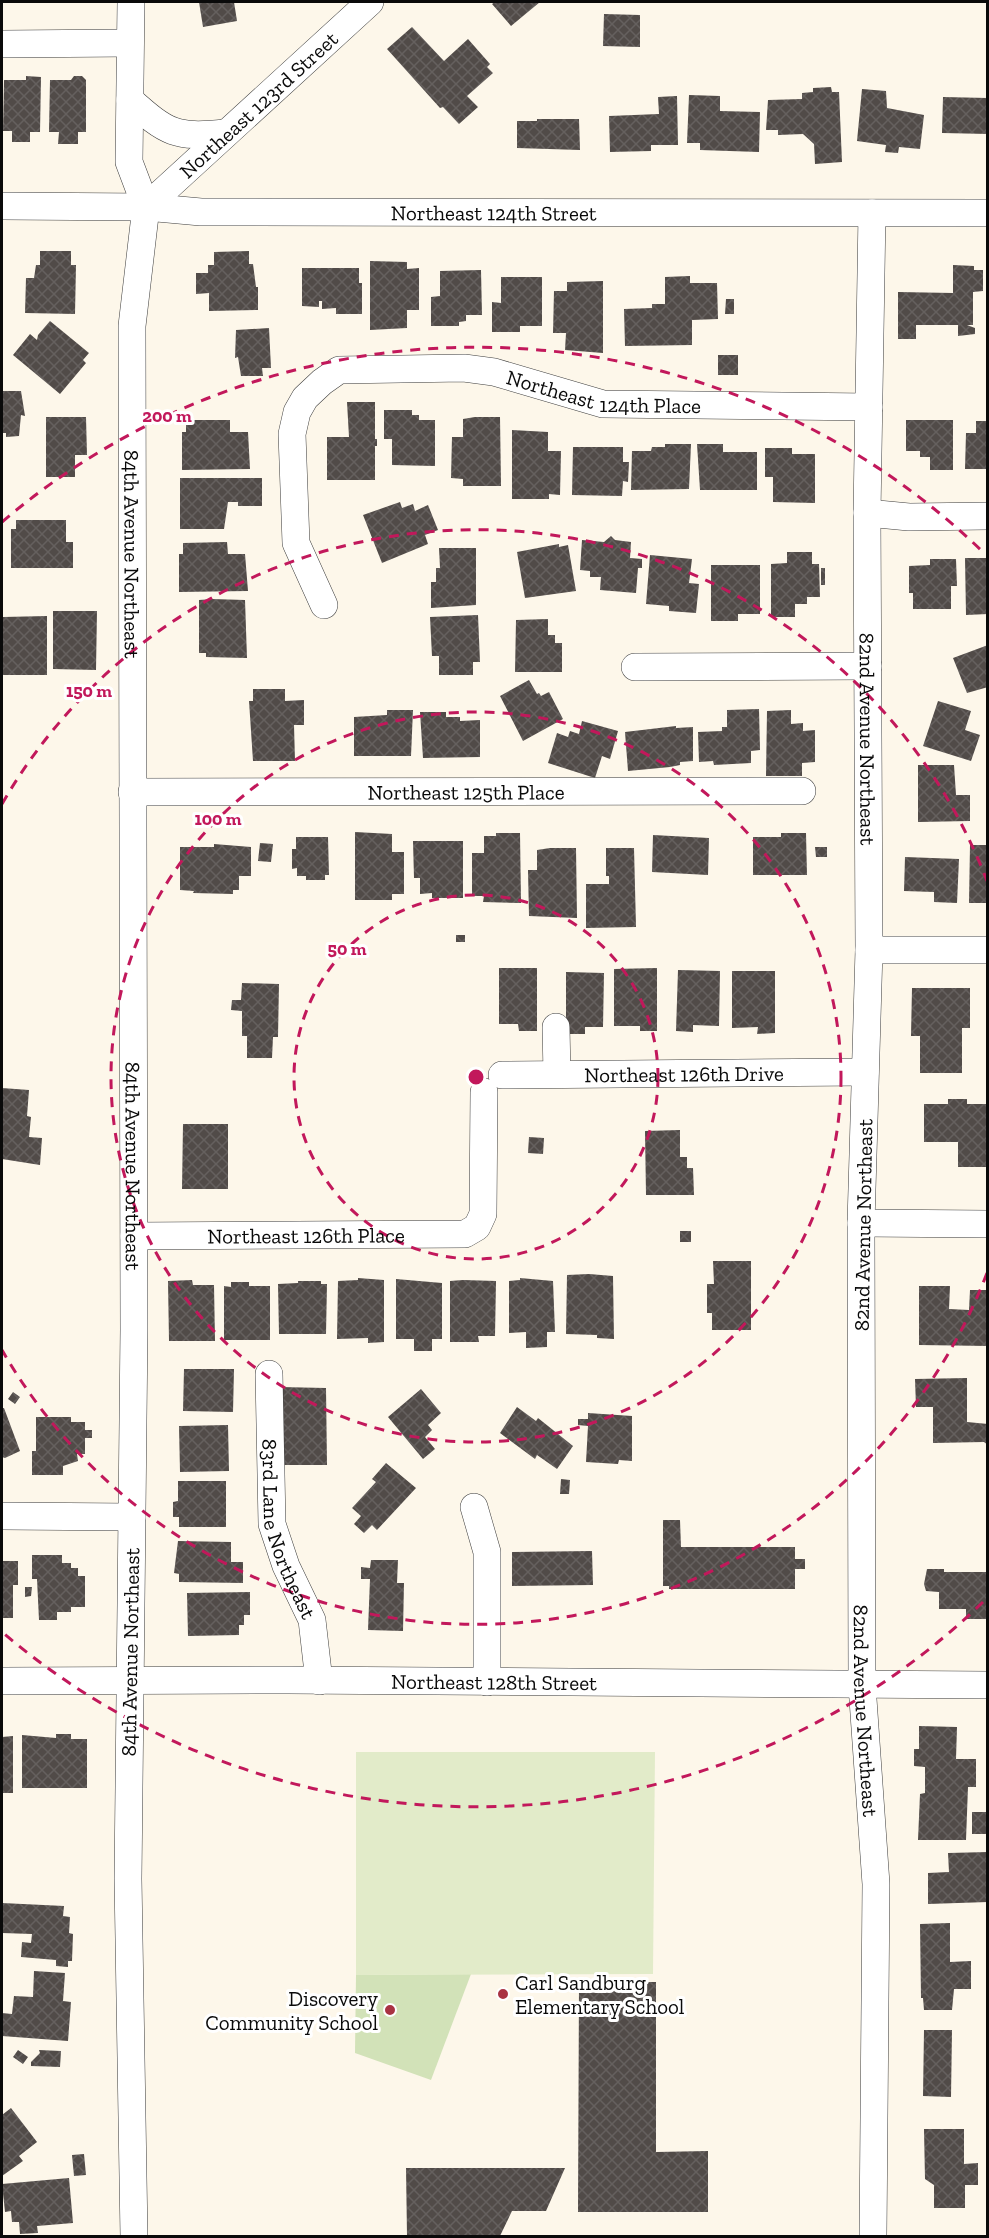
<svg xmlns="http://www.w3.org/2000/svg" width="989" height="2238" font-family="'Zilla Slab',serif">
<style>
.grass{fill:#d2e2b8}
.pitch{fill:#e2ebc9}
.building{fill:url(#building-cross-hatch)}
.lines{fill:none;stroke-linecap:round;stroke-linejoin:round}
.minor-casing{stroke:#3d3d3d;stroke-width:28}
.minor{stroke:#fff;stroke-width:27}
.ring{fill:none;stroke:#c2185b;stroke-width:3;stroke-dasharray:10 8}
.poi-dot{fill:#a93343;stroke:#fff;stroke-width:2}
.labels{text-anchor:middle;dominant-baseline:central;stroke-width:6;stroke-linejoin:round;paint-order:stroke}
.street-label{font-size:21px;fill:#0a0a0a;stroke:#fff}
.poi-label{font-size:21px;fill:#0a0a0a;stroke:#fff;text-anchor:start}
.centre{fill:#c2185b;stroke:#fff;stroke-width:3}
.ring-label{font-size:18px;text-anchor:middle;font-weight:bold;fill:#c2185b;stroke:#fff;stroke-width:6;stroke-linejoin:round;paint-order:stroke}
</style>
<defs>
<pattern id="building-cross-hatch" width="8" height="8" patternUnits="userSpaceOnUse" patternTransform="scale(1.5)"><rect width="8" height="8" fill="#514b48"/><path d="M0 0l8 8M0 8l8-8" fill="none" stroke="#65605e"/></pattern>
</defs>
<rect width="100%" height="100%" fill="#fdf7ea"/>
<path class="grass" d="M471,1974L431,2080L355,2053L356,1975Z"/>
<path class="pitch" d="M356,1752H655L653,1974L356,1975Z"/>
<path class="building" d="M199,2H234L237,21L203,27Z
M495,2H540L511,26L492,4Z
M604,14L640,15V47L603,46Z
M412,27L444,61L468,39L490,64L487,67L493,73L467,96L478,107L459,124L443,107L440,108L387,49Z
M26,76L41,77L40,132H30V142H12V131H3L4,80H26Z
M74,76H82L86,80V132H78V144H58L59,132H49L50,80H71Z
M831,87L832,92H839L842,162L815,164L814,144L803,134L778,135V130H766L768,100L802,99V93L813,92V88Z
M862,89L886,91L887,108L924,115L920,149L899,147L898,153L885,152L886,145L857,141Z
M689,95L720,96V111L760,112L759,152L700,150V143H687Z
M677,96L678,145H651V151L610,152L609,116L659,114L658,97Z
M943,97L988,98V134L942,133Z
M537,119H579L580,150L517,148V121H537Z
M40,251H71V265H76L75,314L25,313L26,278H34L36,265H40Z
M249,251V264H253L256,287H258V310L209,311V293L196,294V273H208V265H214V252Z
M370,261L407,262V269L419,268V310H407V328L370,330Z
M953,265L974,266V270H983V291L973,292V325H967L975,328V334L958,336V325H916V339H898V292L953,293Z
M302,268H359V283H362V314H336V308L322,309V301H319V307L302,306Z
M481,270L482,315H466V321L459,322V326H431V297L440,296V271Z
M690,276V283H717L718,319L692,320V345L625,346L624,309L652,308V304H665V277Z
M501,277H542V326H520V332H492V302L501,303Z
M603,281V353L565,350L566,333H553L554,291H567V282Z
M726,299H734V314H725Z
M50,321L89,353L83,360L86,363L60,394L13,355L30,334L37,340L38,335Z
M269,328L271,368H262L263,376H241L238,357L235,358L236,330Z
M718,355H738V375H718Z
M2,391H21L25,416L21,415L19,436L6,437V433H2Z
M347,402H375V439H377V446H375V480H327V437H349Z
M384,410H412V415H419V420H435V466L392,465V439H384Z
M46,417H86L87,455H75V477H46Z
M475,417H500L501,486H463V479L451,478L452,437H463V419Z
M186,420H230V432H248L250,469L182,470V432H186Z
M906,420H953V470H930V457H920V451H906Z
M976,421H988V469H965L966,433H976Z
M512,430L548,432V451H561L560,495L549,494V499H512Z
M665,444H691L689,489L631,490L632,451H651L652,447H665Z
M697,444H723V452H757V490H700Z
M573,447H623V462H629L628,482L623,481L622,496L572,495Z
M765,448H792V454H815V503L773,502V477H765Z
M180,478H262V506H238V502H228L224,529H180Z
M400,502L402,508L413,504L415,511L428,505L438,530L425,535L428,544L382,563L363,515Z
M16,520H66V542H73V568H11V529H16Z
M611,536L615,540L631,542L630,558L642,559V568H638L636,593L600,590L601,577H590V571L580,570L582,540L604,542Z
M227,542L228,554H245L248,591L179,592V554H183V543Z
M559,544V547L568,545L576,591L525,598L517,552Z
M439,548H476V605L431,608V582H436V568H440Z
M787,552H812V564H819L820,597H807V604H795V617H771V564L787,563Z
M650,555L692,559L689,583L699,584L696,613L669,611V606L646,604Z
M965,558H988V614L966,615Z
M930,559H956L957,586H951V609H913V593H909V566L930,565Z
M711,565H760V614H738V621H711Z
M821,568H825V585H821Z
M212,599L245,600L247,658L206,657V653H199V600Z
M53,611H97L96,670L53,669Z
M478,615L480,662H473V675H439V656H432L430,617Z
M47,616V675H3V617Z
M548,619V635H555V643H562V672H515L516,620Z
M988,645V687L967,693L953,658Z
M529,680L537,694L539,693L541,696L549,692L563,719L523,741L500,696Z
M253,689H285V701L304,700V725H294L295,761H253L249,701H253Z
M938,701L971,711L965,730L980,735L971,761L923,746Z
M759,709L760,750L751,751V763L714,765L713,761L699,762L698,732L722,731V727H727V710Z
M387,710H413L411,756H354V717L387,715Z
M791,710V724L803,723V731L815,730V762L802,763V776H766L767,711Z
M420,712H446V717H460V721L480,720V757L423,758Z
M582,721L618,731L610,759L602,756L595,778L548,763L557,733L568,737L570,731L579,734Z
M676,726V728L693,727V761L680,762V765L670,767L628,771L625,732Z
M918,765H954L956,795H970V821L918,822Z
M355,832L392,834V852H404V894H392V900H355Z
M496,833H520L521,903L483,902L484,896H472V853H484V836H496Z
M781,833H806L807,875H753V837H781Z
M653,835L709,838L708,875L652,872Z
M296,837H328L329,875H325V880H306V876H297V868L292,869V849H296Z
M413,841H463V898H432V893L420,894V878H414Z
M260,843L273,844L271,862L258,861Z
M214,844L251,847V876H239V890H233V894L193,893L194,891L180,890V847H214Z
M970,845H988V903H969Z
M815,847H827V857H816Z
M550,848H576L577,918L529,916L528,870H537V850Z
M606,848H634L636,927L586,928V884H609V876H606Z
M905,857L959,859L957,903L934,902V892L904,891Z
M456,935H465V942H456Z
M499,968H537V1031H519L518,1024H499Z
M657,968V1031H640V1026H614V969Z
M678,970L720,971L719,1026L693,1025V1032L676,1031Z
M732,971H775V1033L757,1034L758,1027L732,1028Z
M566,972L604,973L603,1027H585V1034H566Z
M242,983L279,984L278,1037H273L272,1058H247V1036H242V1011L231,1010L232,1000H241Z
M912,988H970V1028H962V1073H920V1036H911Z
M2,1088L29,1090L27,1116L31,1117L29,1137L42,1138L40,1165L2,1159Z
M948,1099H967V1104H986L987,1167H958V1142H924V1104H948Z
M183,1124H228V1189H182Z
M680,1130V1157H687V1168H693L694,1195H646L645,1131Z
M529,1137L544,1138L543,1154L528,1153Z
M680,1231H691V1242H680Z
M713,1261H751V1330H712V1313H707V1284H714Z
M589,1274L613,1276L614,1339L597,1338V1335L566,1334L567,1275Z
M358,1278L384,1280V1342L368,1343V1338L337,1339L338,1281L358,1280Z
M520,1278L553,1281L555,1332H547V1347L526,1348V1332L509,1333V1281L520,1280Z
M396,1279L442,1283V1339H432V1351H414V1339H396Z
M192,1280L193,1285H214L215,1341H169L168,1281Z
M463,1280L496,1281L495,1336H478L479,1342H450V1281Z
M298,1281H321V1284H327L326,1334H279L278,1284L298,1283Z
M231,1282H249V1286H270V1340H224V1286L231,1287Z
M919,1286H950L949,1309L969,1310L970,1290H988V1346L919,1345Z
M184,1369H234L233,1412L183,1411Z
M967,1378V1422L988,1424V1445L984,1442L933,1443V1407H916L915,1379Z
M280,1387L326,1388L327,1465H281Z
M421,1389L441,1413L428,1425L432,1430L425,1437L435,1449L423,1459L388,1417Z
M13,1392L20,1397L15,1404L8,1399Z
M517,1407L536,1421L538,1418L573,1446L557,1469L537,1455L535,1459L500,1433Z
M2,1408H4L20,1451L5,1458L2,1457Z
M588,1413L632,1416V1461L619,1460L618,1464L586,1462L588,1426L578,1425V1419H588Z
M36,1417H71V1422H85V1430H92V1438H85V1454H77L78,1461L63,1466V1475H32V1451H36Z
M228,1425L229,1471L180,1472L179,1426Z
M386,1463L416,1488L377,1530L372,1525L364,1533L354,1524L361,1516L352,1508L376,1482L372,1479Z
M561,1479L570,1480L569,1494H560Z
M178,1481H226V1527H179V1517H173V1502L178,1501Z
M663,1520H680L681,1547H795V1559H805V1569H795V1589H669V1586H663Z
M178,1541L231,1542V1562H243V1583L179,1582V1574L174,1573Z
M592,1551L593,1585L512,1586V1552Z
M32,1555H62V1563H71V1568H78V1576H85V1607H71V1612H57V1620H39L37,1579H32Z
M371,1560H398L397,1583H404L403,1631L368,1630L370,1579H361V1567L370,1568Z
M2,1561H18V1585H13V1618H2Z
M927,1569H944V1572H988V1619H966V1609H939V1592L926,1591L924,1584Z
M25,1587H32L31,1596L25,1597Z
M250,1592V1615H244V1625H239V1635L188,1636L187,1593Z
M919,1726L957,1727L956,1759H976V1787H968L966,1840H918L920,1794L925,1793V1767L914,1766V1749H919Z
M56,1734H71V1739H87V1788H22V1735L56,1738Z
M13,1736V1793H2V1737Z
M972,1812H988V1834H972Z
M988,1852V1902L928,1904V1873L949,1872L948,1853Z
M2,1903L64,1906L63,1916L70,1917L69,1933L73,1934L72,1961H68V1967L56,1966V1960L21,1957L22,1942L31,1943L32,1934L2,1933Z
M950,1923V1962L971,1961V1989H954L952,2010H924L923,1998H921L920,1924Z
M34,1971L65,1973L63,2001L71,2002L68,2041L2,2036V2013L12,2014L14,1996L33,1997Z
M579,1982H656V2152L708,2151V2212H578Z
M924,2030H952L951,2097L923,2096Z
M18,2050L28,2057L23,2064L13,2057Z
M39,2050L61,2051L60,2067L31,2066V2062L40,2053Z
M11,2108L37,2142L19,2156L23,2161L2,2176V2115Z
M924,2129H964V2164L978,2163V2185H965V2208H934V2185L925,2179Z
M84,2154L86,2175L74,2176L72,2155Z
M406,2168H565L546,2211H512L500,2236H407Z
M69,2178L73,2223L37,2226L38,2233L20,2234L19,2222H12L11,2211L5,2212L2,2184Z"/>
<g class="lines">
<g class="minor-casing">
<g id="minor">
<path id="s1" d="M131,2L129,162L146,207L132,326L134,1329L128,1879L134,2236"/>
<path d="M2,44L130,43"/>
<path d="M130,100C167,133 175,138 225,133"/>
<path id="s2" d="M2,206L146,207L201,212L988,213"/>
<path id="s3" d="M146,207L370,2"/>
<path id="s4" d="M872,213L867,513L869,950L861,1223L862,1685L876,1884L873,2236"/>
<path d="M867,513L909,517L988,516"/>
<path id="s5" d="M324,605L296,543L292,434L297,412L305,398L322,382L339,370L464,368L494,372L603,404L869,407"/>
<path d="M635,667L868,666"/>
<path id="s6" d="M132,792L802,791"/>
<path d="M869,950H988"/>
<path d="M556,1027L557,1074"/>
<path id="s7" d="M502,1075L865,1072"/>
<path d="M861,1223L988,1224"/>
<path id="s8" d="M134,1236L465,1234L477,1227L483,1214L484,1092"/>
<path id="s9" d="M269,1374L272,1524L286,1566L312,1620L319,1681"/>
<path d="M474,1507L487,1552V1682"/>
<path d="M2,1516L132,1517"/>
<path id="s10" d="M2,1681L289,1680L988,1685"/>
</g>
</g>
<use href="#minor" class="minor"/>
</g>
<g class="ring">
<circle cx="476" cy="1077" r="182"/>
<circle cx="476" cy="1077" r="365"/>
<path d="M987 1273A547 547 0 0 1 2 1350M2 804A547 547 0 0 1 987 881"/>
<path d="M983 1602A730 730 0 0 1 2 1632M2 522A730 730 0 0 1 983 552"/>
</g>
<g class="poi-dot">
<circle cx="503" cy="1994" r="6"/>
<circle cx="390" cy="2010" r="6"/>
</g>
<g class="labels">
<g class="street-label">
<text stroke="none"><textPath href="#s3" startOffset="152">Northeast 123rd Street</textPath></text>
<text stroke="none"><textPath href="#s2" startOffset="492">Northeast 124th Street</textPath></text>
<text stroke="none"><textPath href="#s5" startOffset="528">Northeast 124th Place</textPath></text>
<text stroke="none"><textPath href="#s1" startOffset="556">84th Avenue Northeast</textPath></text>
<text stroke="none"><textPath href="#s4" startOffset="526">82nd Avenue Northeast</textPath></text>
<text stroke="none"><textPath href="#s6" startOffset="334">Northeast 125th Place</textPath></text>
<text stroke="none"><textPath href="#s7" startOffset="182">Northeast 126th Drive</textPath></text>
<text stroke="none"><textPath href="#s1" startOffset="1168">84th Avenue Northeast</textPath></text>
<text transform="translate(863 1225) rotate(-89)">82nd Avenue Northeast</text>
<text stroke="none"><textPath href="#s8" startOffset="172">Northeast 126th Place</textPath></text>
<text stroke="none"><textPath href="#s9" startOffset="158">83rd Lane Northeast</textPath></text>
<text transform="translate(130 1652) rotate(-89)">84th Avenue Northeast</text>
<text stroke="none"><textPath href="#s10" startOffset="492">Northeast 128th Street</textPath></text>
<text stroke="none"><textPath href="#s4" startOffset="1498">82nd Avenue Northeast</textPath></text>
</g>
<g class="poi-label">
<text x="515" y="1982">Carl Sandburg<tspan x="515" dy="24">Elementary School</tspan></text>
<text x="378" y="1998" text-anchor="end">Discovery<tspan x="378" dy="24">Community School</tspan></text>
</g>
</g>
<circle cx="476" cy="1077" r="9" class="centre"/>
<g class="ring-label">
<text x="167" y="422">200 m</text>
<text x="89" y="697">150 m</text>
<text x="218" y="825">100 m</text>
<text x="347" y="955">50 m</text>
</g>
<rect width="989" height="2238" fill="none" stroke="#0a0a0a" stroke-width="6"/>
</svg>
